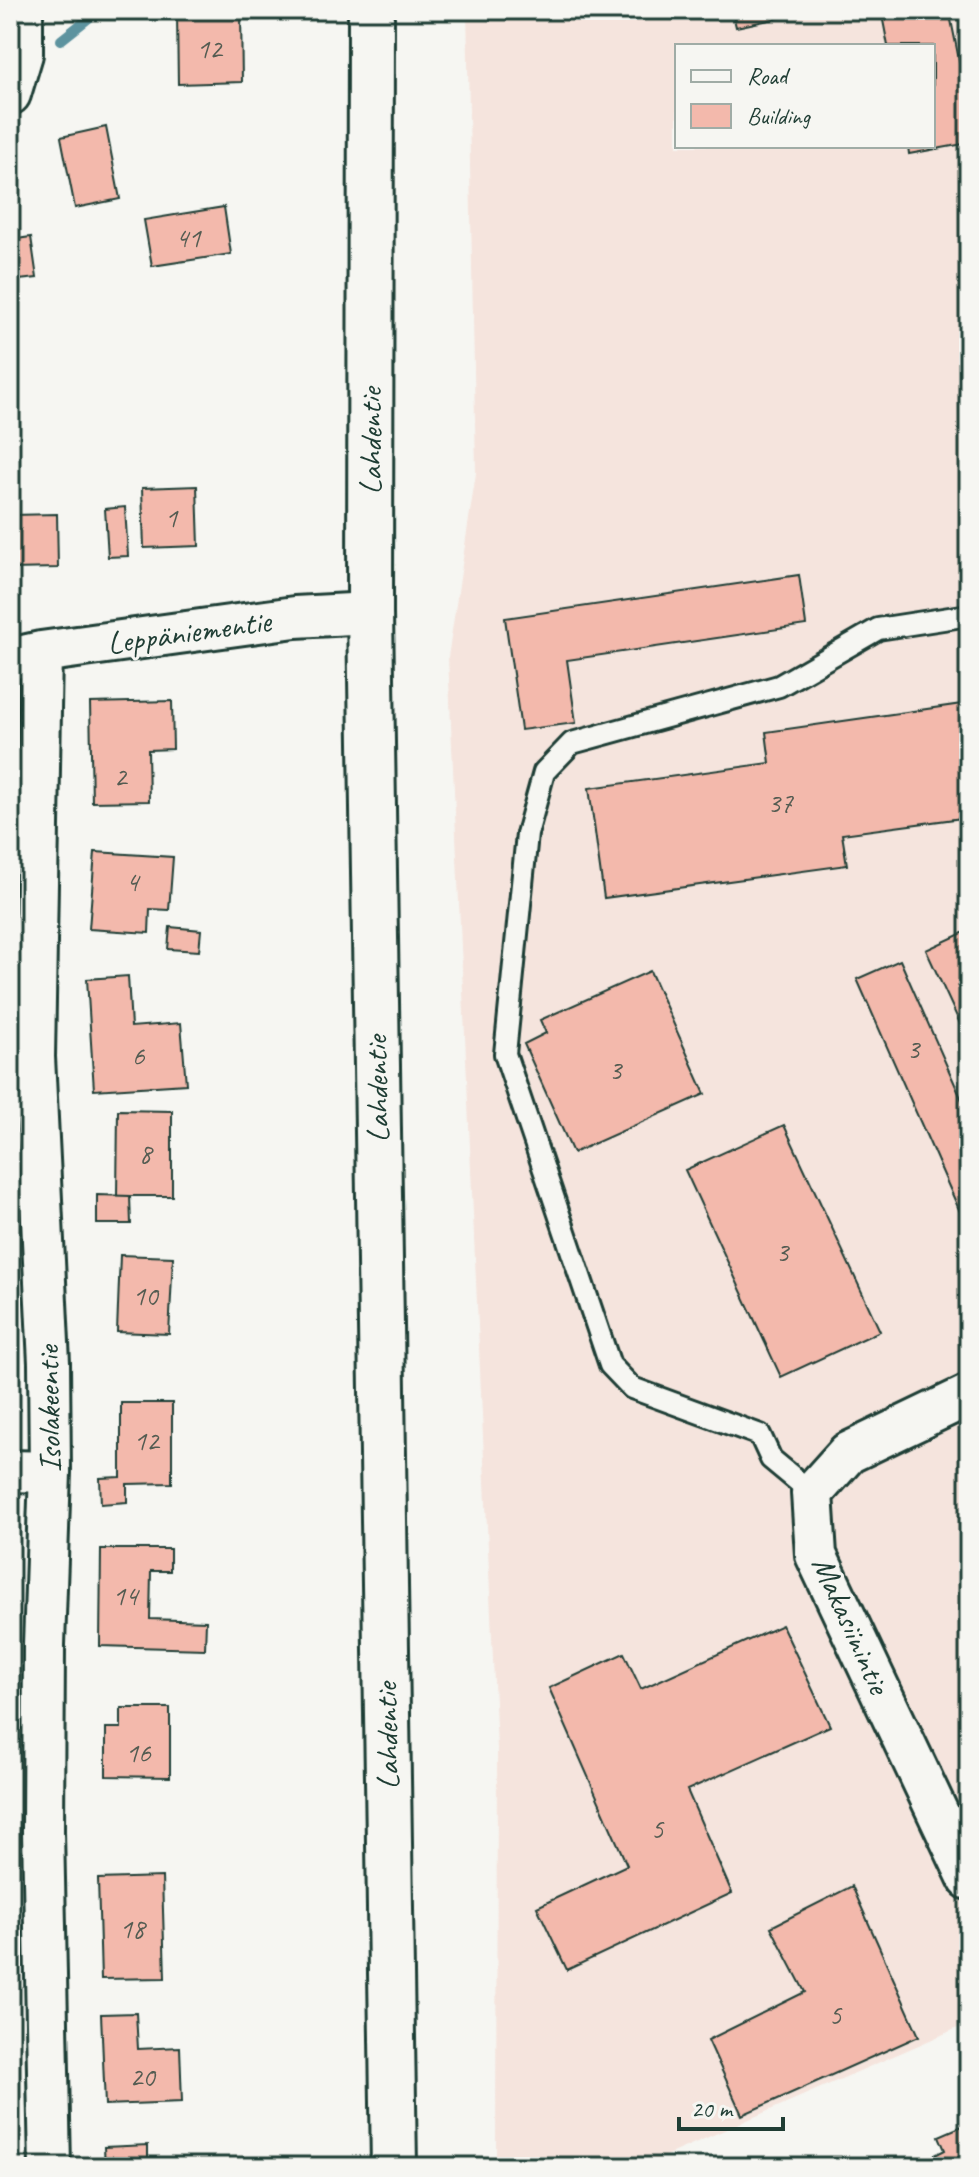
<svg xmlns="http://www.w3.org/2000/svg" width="979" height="2177" font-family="Caveat,sans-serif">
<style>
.built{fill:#f5e4dd;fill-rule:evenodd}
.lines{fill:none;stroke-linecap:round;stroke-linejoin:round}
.stream{stroke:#5d939f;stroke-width:10}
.building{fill:#f3b9ac;stroke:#1f3d34;stroke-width:2}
.lane-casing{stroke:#1f3d34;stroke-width:26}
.street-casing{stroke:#1f3d34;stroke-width:46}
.secondary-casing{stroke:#1f3d34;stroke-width:50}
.lane{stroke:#f6f6f2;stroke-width:20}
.street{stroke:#f6f6f2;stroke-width:40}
.secondary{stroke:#f6f6f2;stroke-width:44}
.labels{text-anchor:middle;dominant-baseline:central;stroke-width:6;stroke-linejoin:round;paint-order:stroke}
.number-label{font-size:28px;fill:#545c52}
.street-label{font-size:32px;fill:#1f3d34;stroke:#f6f6f2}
</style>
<rect width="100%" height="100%" fill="#f6f6f2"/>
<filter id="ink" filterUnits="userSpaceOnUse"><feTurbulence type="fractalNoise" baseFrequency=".0125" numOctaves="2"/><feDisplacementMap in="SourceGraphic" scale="16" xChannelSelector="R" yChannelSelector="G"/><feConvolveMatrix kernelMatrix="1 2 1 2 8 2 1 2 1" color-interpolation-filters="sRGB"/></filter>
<g filter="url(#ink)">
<path class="built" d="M467,10H969V2023L640,2167H496L497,1749L448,657L476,473ZM677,46H933V146H677Z"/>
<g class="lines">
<path class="stream" d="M61,40L99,10"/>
</g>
<path class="building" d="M732,10H808V12L736,27Z
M881,10H949L969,109V143L909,154L908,146H933V46H888Z
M241,13L242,82L178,84L177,14Z
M106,127L120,199L75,208L61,137Z
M224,207L231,254L152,266L144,220Z
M31,237L37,278L10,281V240Z
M10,484L12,515L57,514L58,568L10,569Z
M197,486L199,546L144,548L142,488Z
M125,507L128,556L108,557L105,509Z
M799,575L806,625L567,660L576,723L521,730L505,618Z
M172,701L173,749L148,750L149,801L92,802L90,703Z
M969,703V817L842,834L847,865L604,898L589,788L770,763L766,732Z
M95,852L173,857L169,910L150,909L149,933L89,929Z
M170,927L201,930L199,951L168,949Z
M969,930V1043L926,950Z
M900,960L969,1116V1232L857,979Z
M650,971L705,1094L573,1153L524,1044L546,1033L540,1020Z
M128,976L131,1027L181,1023L186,1084L94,1090L87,979Z
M118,1110L172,1111V1196H117Z
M784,1125L880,1331L781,1377L685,1170Z
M97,1195L130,1196L131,1224H97Z
M120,1255L173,1257L169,1334L117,1332Z
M121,1403H172V1483L127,1484V1502L101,1504L100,1478L121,1477Z
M101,1549H170V1571H151L150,1619L206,1621L205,1649L100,1646Z
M782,1625L830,1726L687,1790L732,1893L567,1970L537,1907L627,1865L549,1688L624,1653L641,1689Z
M121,1708H170V1777L106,1776V1728H121Z
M162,1877L165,1978L101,1979L98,1879Z
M852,1886L919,2036L742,2115L708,2040L805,1992L771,1927Z
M136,2013L138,2049L180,2047L182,2102L105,2105L101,2014Z
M969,2123V2167H921L919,2163L945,2150L939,2136Z
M148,2145V2167H105L104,2147Z"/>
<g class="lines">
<g class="lane-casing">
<path id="lane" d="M812,1493L771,1459L760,1435L632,1388L610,1365L505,1054L527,834L544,772L572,743L779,686L878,629L969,615"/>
</g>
<g class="street-casing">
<path id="street" d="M10,94L22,54V10
M41,652L34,1057L49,1363L50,1472L44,1645L43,1831L50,2167
M10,659L41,652L295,617L370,613
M969,1395L848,1453L812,1493L816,1555L969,1879
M10,1471L50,1472"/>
</g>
<g class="secondary-casing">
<path id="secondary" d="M371,10L370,613L394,2167"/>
</g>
<use href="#lane" class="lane"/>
<use href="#street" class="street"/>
<use href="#secondary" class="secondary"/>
</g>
</g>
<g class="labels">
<g class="number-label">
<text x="209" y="48">12</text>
<text x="188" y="237">41</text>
<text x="171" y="517">1</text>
<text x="120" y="776">2</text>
<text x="780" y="802">37</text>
<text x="132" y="881">4</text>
<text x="913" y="1048">3</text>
<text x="138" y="1055">6</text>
<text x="615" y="1069">3</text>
<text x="145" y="1153">8</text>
<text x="782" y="1251">3</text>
<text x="145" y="1295">10</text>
<text x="146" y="1440">12</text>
<text x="125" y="1595">14</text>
<text x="138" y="1752">16</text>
<text x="657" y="1828">5</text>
<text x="132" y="1928">18</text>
<text x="835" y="2014">5</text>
<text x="142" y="2076">20</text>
</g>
<g class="street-label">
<text transform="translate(370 441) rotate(-90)">Lahdentie</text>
<text transform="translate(189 632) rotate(-8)">Leppäniementie</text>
<text transform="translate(377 1089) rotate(-91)">Lahdentie</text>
<text transform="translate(49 1409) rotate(-91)">Isolakeentie</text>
<text transform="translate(851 1625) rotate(66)">Makasiinintie</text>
<text transform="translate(387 1736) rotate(-91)">Lahdentie</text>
</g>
</g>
<rect width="979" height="2177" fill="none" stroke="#f6f6f2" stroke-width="40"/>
<rect x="20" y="20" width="939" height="2137" fill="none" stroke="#1f3d34" stroke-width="3" filter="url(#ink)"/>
<rect x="675" y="44" width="260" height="104" fill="#f6f6f2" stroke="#a0aca6" stroke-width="2"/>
<rect x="691" y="70" width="40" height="12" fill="#f6f6f2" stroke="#a0aca6" stroke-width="2"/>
<text x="747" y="84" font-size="24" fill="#1f3d34">Road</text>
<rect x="691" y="104" width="40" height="24" fill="#f3b9ac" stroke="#a0aca6" stroke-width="2"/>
<text x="747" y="124" font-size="24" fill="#1f3d34">Building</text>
<path d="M679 2117v12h104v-12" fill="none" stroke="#1f3d34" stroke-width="4"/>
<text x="691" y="2117" font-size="24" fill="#1f3d34" stroke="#f6f6f2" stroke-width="6" paint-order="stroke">20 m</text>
</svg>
